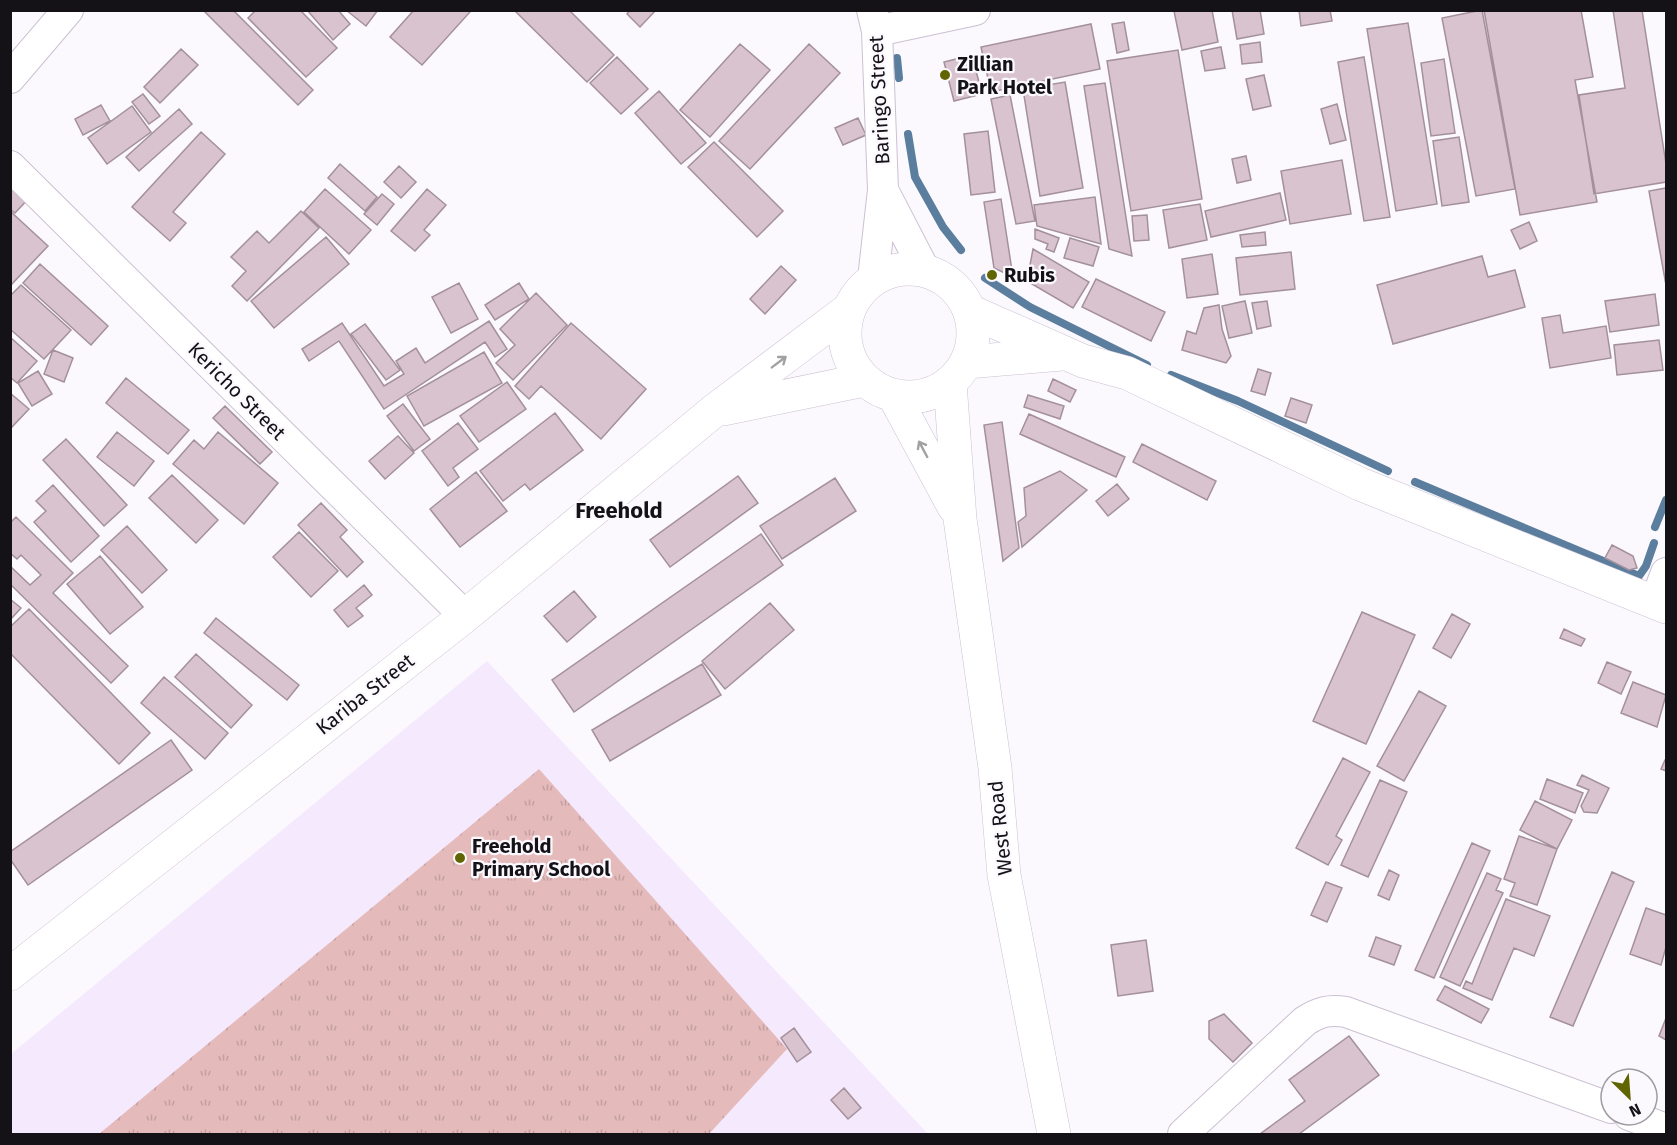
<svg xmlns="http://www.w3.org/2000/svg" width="1677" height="1145" font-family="'Fira Sans',sans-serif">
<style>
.built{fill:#f5e9fe}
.park{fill:url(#park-tufts)}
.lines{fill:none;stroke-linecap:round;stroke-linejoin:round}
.stream{stroke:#5c7e9e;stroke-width:8}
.building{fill:#d8c3cf;stroke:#a4909b;stroke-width:1.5}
.minor-casing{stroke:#cbc0d3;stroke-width:32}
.tertiary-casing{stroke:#cbc0d3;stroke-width:34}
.minor{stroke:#fff;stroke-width:30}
.tertiary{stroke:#fff;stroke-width:33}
.oneway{stroke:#a1a0a2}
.poi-dot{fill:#606502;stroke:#fbf9fd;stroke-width:2}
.labels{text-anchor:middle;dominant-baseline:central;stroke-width:4.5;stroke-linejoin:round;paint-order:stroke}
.poi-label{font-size:20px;font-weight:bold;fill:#141117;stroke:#fbf9fd;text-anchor:start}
.street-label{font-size:20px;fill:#141117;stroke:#fbf9fd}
.quarter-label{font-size:22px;font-weight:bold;fill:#141117;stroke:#fbf9fd}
</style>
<defs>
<pattern id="park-tufts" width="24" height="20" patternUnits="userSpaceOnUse" patternTransform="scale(1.5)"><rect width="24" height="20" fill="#e5babb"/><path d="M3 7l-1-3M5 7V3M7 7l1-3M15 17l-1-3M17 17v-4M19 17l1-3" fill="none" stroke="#c49fa0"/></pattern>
</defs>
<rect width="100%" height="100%" fill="#fbf9fd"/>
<path class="built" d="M487,661L928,1134H11V1054Z"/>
<path class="park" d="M539,769L787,1049L709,1134H99Z"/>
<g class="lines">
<path class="stream" d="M897,58L899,78
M908,134L915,177L943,227L961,250
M985,278L1030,307L1147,365
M1171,375L1238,401L1388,471
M1415,482L1639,576L1646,566L1654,543
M1655,527L1666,500"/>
</g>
<path class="building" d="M203,10H233L313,90L298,105Z
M256,10H300L337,48L306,77L248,18Z
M307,10H338L350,24L333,40Z
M346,10H378L366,26Z
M414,10H469L470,12L422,65L390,37Z
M514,10H569L614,55L587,82Z
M630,10H656L640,27L627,14Z
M1212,10L1218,42L1182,50L1174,11Z
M1232,10H1260L1264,34L1237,39Z
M1299,10H1330L1332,21L1301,26Z
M1482,10L1515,189L1476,196L1442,18Z
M1484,10H1581L1593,77L1575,80L1597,202L1520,215Z
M1613,10H1642L1666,164V182L1594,194L1579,95L1625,88Z
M1124,22L1129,50L1117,53L1112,24Z
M1408,23L1437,204L1396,211L1367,29Z
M1091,24L1100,69L991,92L981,47Z
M1260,42L1262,62L1242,64L1240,45Z
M740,44L770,70L710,137L680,110Z
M809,44L840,73L750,169L719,141Z
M1221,47L1225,68L1205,71L1201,51Z
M181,49L198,65L160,103L144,87Z
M1178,50L1202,199L1131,211L1107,61Z
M972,55L982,94L954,101L944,62Z
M617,57L648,89L621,114L590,83Z
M1364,57L1390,217L1364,221L1338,62Z
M1444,59L1455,133L1431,136L1421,63Z
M1264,75L1271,106L1253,110L1246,79Z
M1065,82L1083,188L1040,196L1023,89Z
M1105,83L1132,256L1109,249L1084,86Z
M659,91L706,143L681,164L635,113Z
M143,94L160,116L149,124L132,102Z
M1010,95L1035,221L1016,224L991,99Z
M1337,104L1346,140L1330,144L1321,109Z
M101,105L110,121L83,135L75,119Z
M132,106L151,132L107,164L88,138Z
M179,109L192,124L139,171L126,157Z
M858,118L866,135L843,145L835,128Z
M988,131L995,192L971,195L964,134Z
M201,132L225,154L173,212L186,223L170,241L132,207Z
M1459,137L1469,202L1442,206L1433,141Z
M714,142L783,211L757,237L688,167Z
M1246,156L1251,180L1237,183L1232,159Z
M1342,160L1351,214L1290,224L1281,171Z
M340,164L377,197L365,211L328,178Z
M399,166L416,182L401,198L384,182Z
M10,183L29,198L15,213L10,209Z
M1666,188V285L1649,191Z
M325,189L371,230L349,254L304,212Z
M427,189L446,205L424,230L430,235L415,251L391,231Z
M1280,193L1286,220L1211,237L1205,211Z
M382,194L394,204L377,225L364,214Z
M1095,197L1101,244L1037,226L1034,205Z
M1001,199L1013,277L994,268L984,202Z
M1200,204L1207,240L1169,248L1163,210Z
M10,211L48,246L10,286Z
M301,211L319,228L247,301L232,286L246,271L231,257L257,231L269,243Z
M1147,215L1149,240L1134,241L1132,216Z
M1529,222L1537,241L1520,249L1511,230Z
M1035,229L1059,238L1054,252L1046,249L1048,244L1035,239Z
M1265,232L1266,245L1242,247L1240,235Z
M326,237L349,264L274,328L251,301Z
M1070,238L1099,247L1093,266L1064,258Z
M1033,249L1089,282L1073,308L1027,281Z
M1291,252L1295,289L1240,295L1236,258Z
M1212,254L1218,294L1187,298L1182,259Z
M1482,256L1488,277L1515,270L1525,307L1393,344L1377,285Z
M40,264L108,326L91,345L23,283Z
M781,266L796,280L765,314L750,299Z
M1096,279L1165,312L1151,341L1082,307Z
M459,283L478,319L451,333L432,297Z
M519,283L529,299L495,320L485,305Z
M21,285L71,330L44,359L10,329V296Z
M536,293L567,325L513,380L496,363L515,345L500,329Z
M1655,294L1659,325L1610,332L1605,301Z
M1245,301L1252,333L1229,338L1222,306Z
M1267,301L1271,326L1257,329L1252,303Z
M1219,305L1222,329L1231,356L1226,363L1182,350L1187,331L1196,334L1204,308Z
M1560,315L1563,333L1606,326L1611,358L1550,368L1542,318Z
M489,321L507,349L495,357L485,342L384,409L339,341L309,361L302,349L342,323L384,386L404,374L396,361L416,348L425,363Z
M571,323L646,389L601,439L541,386L529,399L515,386Z
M365,324L400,370L386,380L351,334Z
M10,337L37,361L17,383L10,377Z
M1659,340L1663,370L1617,375L1614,345Z
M53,350L73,358L64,382L44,374Z
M484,352L502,383L424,426L407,396Z
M1258,369L1271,373L1265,395L1251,391Z
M38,371L52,394L32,406L18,383Z
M126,378L189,430L168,454L106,403Z
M1053,379L1076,390L1070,402L1048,391Z
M507,382L526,409L479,442L460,416Z
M10,393L29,409L10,429Z
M1028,395L1064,406L1060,419L1024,407Z
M1291,398L1312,405L1306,423L1285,416Z
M403,404L430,439L414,451L387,416Z
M225,406L272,452L260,464L213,418Z
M555,413L583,450L530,490L525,484L503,501L480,471Z
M1029,414L1125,457L1116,477L1020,434Z
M1002,422L1019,548L1003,561L984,425Z
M458,423L478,449L453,468L459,477L448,486L422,451Z
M117,432L154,461L134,486L97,457Z
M218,432L278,483L244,524L173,464L194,440L204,449Z
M398,436L414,453L385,479L369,461Z
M66,439L127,505L104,526L43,460Z
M1142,444L1216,481L1207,500L1133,462Z
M1060,471L1087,490L1022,547L1018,522L1026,516L1024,488Z
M476,472L507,511L460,547L430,509Z
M172,475L218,520L196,543L149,498Z
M738,476L758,503L670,567L650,540Z
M835,478L856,511L782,559L760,526Z
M1117,484L1129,499L1108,516L1096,501Z
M53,485L99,536L71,562L34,522L46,511L36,501Z
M321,503L347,530L340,537L363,562L347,577L298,525Z
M16,517L73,573L53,593L128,666L111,683L10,584V566L30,585L41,575L21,555L17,559L10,553V523Z
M127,526L167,570L142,593L101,550Z
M299,532L338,571L311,597L273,557Z
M761,534L783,565L574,712L552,680Z
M1612,545L1633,556L1637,568L1629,570L1605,558Z
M100,556L143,607L110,634L67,584Z
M364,585L372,595L356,608L363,616L348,627L334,610Z
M574,591L596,617L567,642L544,616Z
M10,599L21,608L10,620Z
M770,603L794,630L725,689L702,661Z
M29,609L150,733L119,764L10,653V627Z
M1362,612L1415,635L1366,744L1313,721Z
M1452,614L1470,624L1451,658L1433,648Z
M216,618L299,685L287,700L204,633Z
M1564,629L1585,639L1581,646L1560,638Z
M196,654L252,705L231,728L175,677Z
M1607,662L1631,672L1621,694L1598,683Z
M702,664L721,695L610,761L592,730Z
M164,677L228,733L205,759L141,703Z
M1633,682L1666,695L1657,727L1621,713Z
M1419,691L1446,706L1404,781L1377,766Z
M171,740L192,770L28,885L10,859V852Z
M1343,758L1370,772L1336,836L1342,840L1328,865L1296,848Z
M1665,760H1666V771L1661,769Z
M1582,775L1609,788L1597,813L1584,812L1581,806L1589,790L1577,785Z
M1547,779L1583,793L1575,813L1540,799Z
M1380,780L1407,792L1368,877L1341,865Z
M1535,801L1572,820L1557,849L1520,830Z
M1519,836L1557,849L1537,905L1510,896L1515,883L1504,879Z
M1472,843L1490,851L1434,978L1415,970Z
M1389,870L1399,875L1389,900L1378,895Z
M1612,872L1634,882L1573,1026L1550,1017Z
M1487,873L1501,879L1496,890L1503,893L1460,986L1440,977Z
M1326,882L1342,888L1327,922L1311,915Z
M1506,899L1550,916L1534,956L1514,948L1492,1000L1463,988L1466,981L1472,984Z
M1646,908L1666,915V947L1661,965L1630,954Z
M1376,937L1401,946L1394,965L1369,956Z
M1146,940L1153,991L1118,996L1111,945Z
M1445,986L1489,1009L1481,1023L1437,1000Z
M1224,1014L1252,1043L1233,1062L1209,1039V1021Z
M1666,1018V1040L1659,1036Z
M794,1028L811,1052L797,1062L781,1038Z
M1349,1036L1379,1075L1299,1134H1260L1305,1101L1289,1080Z
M844,1088L861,1108L848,1119L831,1100Z"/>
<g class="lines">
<g class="minor-casing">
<path id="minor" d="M872,10L877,31L883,190L873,279
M877,31L975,10
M10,78L68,10
M10,166L465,616
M883,190L925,271
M1655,602L1666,573
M1629,1115L1666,1129
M1183,1134L1305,1021C1319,1012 1329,1009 1346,1012L1611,1108"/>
</g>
<g class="tertiary-casing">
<path id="tertiary" d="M845 333a64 64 0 1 1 128 0a64 64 0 1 1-128 0Z
M970,311L1083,361L1127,373L1360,484L1666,607
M967,362L1062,354
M950,383L960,519L995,768L1004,875L1054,1134
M894,396L954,507
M723,409L864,380
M10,974L465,616L715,410L849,309"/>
</g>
<use href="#minor" class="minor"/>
<use href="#tertiary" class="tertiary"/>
</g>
<defs><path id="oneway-shaft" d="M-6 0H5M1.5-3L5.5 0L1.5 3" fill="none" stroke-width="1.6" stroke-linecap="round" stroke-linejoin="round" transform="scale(1.5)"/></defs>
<g class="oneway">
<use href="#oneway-shaft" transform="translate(779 362) rotate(-37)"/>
<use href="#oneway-shaft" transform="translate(923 449) rotate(-118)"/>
</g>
<g class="poi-dot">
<circle cx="945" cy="75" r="6"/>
<circle cx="992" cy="275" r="6"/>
<circle cx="460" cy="858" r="6"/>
</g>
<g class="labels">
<g class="poi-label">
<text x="957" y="64">Zillian<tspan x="957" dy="23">Park Hotel</tspan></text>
<text x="1004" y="275">Rubis</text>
<text x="472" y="846">Freehold<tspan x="472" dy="23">Primary School</tspan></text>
</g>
<g class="street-label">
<text transform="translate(879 100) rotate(-93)">Baringo Street</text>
<text transform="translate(237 391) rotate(45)">Kericho Street</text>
<text transform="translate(365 694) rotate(-38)">Kariba Street</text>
<text transform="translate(1000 828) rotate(-96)">West Road</text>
</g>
<g class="quarter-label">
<text x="619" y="510">Freehold</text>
</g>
</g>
<rect width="1677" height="1145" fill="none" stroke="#141117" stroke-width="24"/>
<g transform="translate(1629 1097) rotate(155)"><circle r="28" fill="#fbf9fd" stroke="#9f9ca1" stroke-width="1.5"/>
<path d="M0-4.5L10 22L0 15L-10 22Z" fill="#606502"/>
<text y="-9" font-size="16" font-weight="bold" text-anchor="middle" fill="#141117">N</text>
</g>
</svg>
